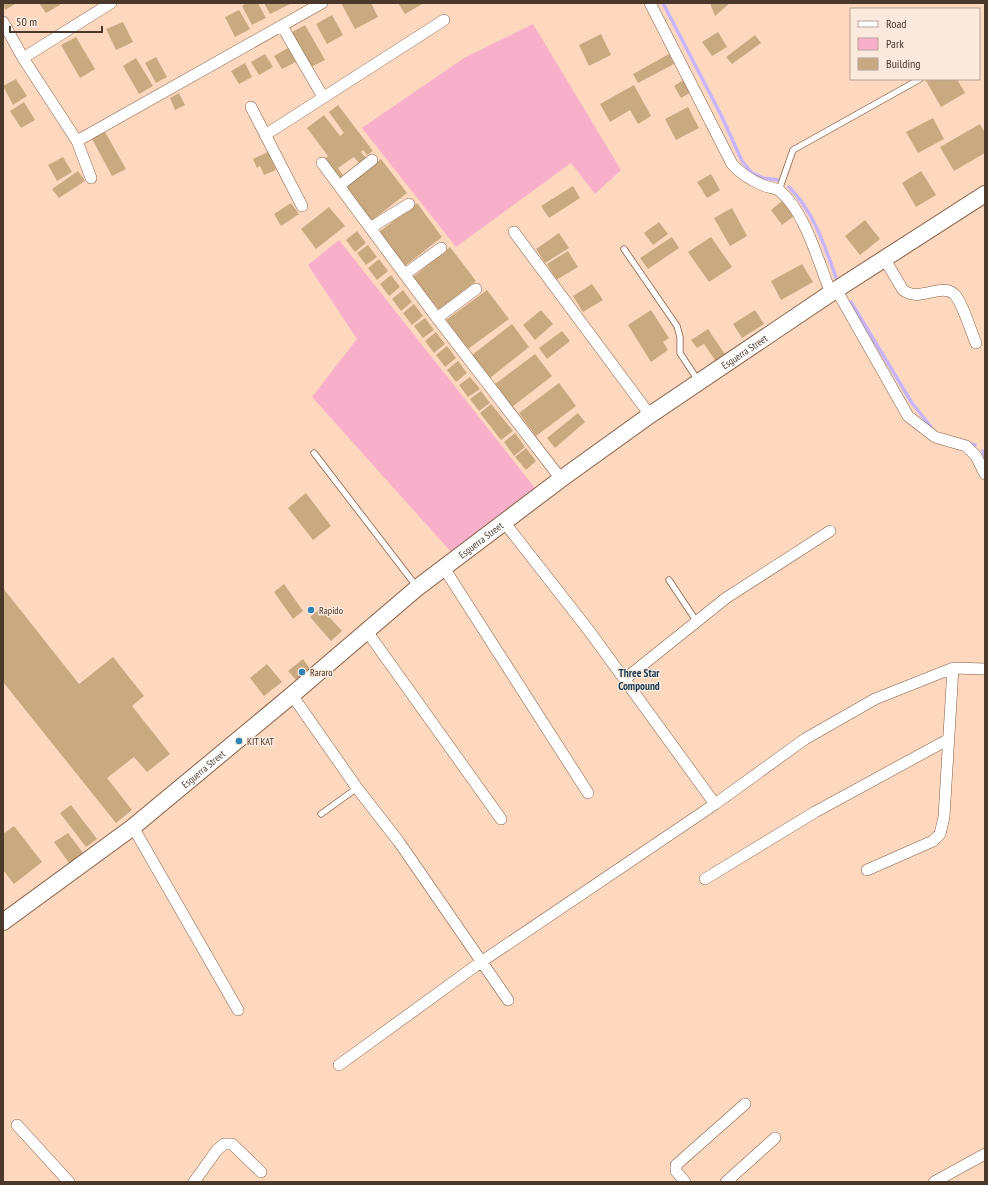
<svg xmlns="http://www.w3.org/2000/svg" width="988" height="1185" font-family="'PT Sans Narrow',sans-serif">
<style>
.green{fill:#f8b0ca}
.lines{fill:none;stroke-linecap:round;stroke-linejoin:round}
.stream{stroke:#c7b5fc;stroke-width:3.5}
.building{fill:#c9aa80}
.lane-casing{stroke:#865e42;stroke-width:7}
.street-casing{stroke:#865e42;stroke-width:12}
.secondary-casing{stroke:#865e42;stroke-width:18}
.lane{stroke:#fff;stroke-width:5.5}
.street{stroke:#fff;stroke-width:11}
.secondary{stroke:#fff;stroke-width:16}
.poi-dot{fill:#2c85b3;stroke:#fce9dd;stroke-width:1.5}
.labels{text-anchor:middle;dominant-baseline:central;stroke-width:3;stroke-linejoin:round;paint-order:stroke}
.street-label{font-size:10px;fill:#4a382b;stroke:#fce9dd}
.poi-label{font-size:10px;fill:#4a382b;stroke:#fce9dd;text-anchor:start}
.neighbourhood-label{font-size:11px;font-weight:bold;fill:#113b51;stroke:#fce9dd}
</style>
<rect width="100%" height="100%" fill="#fdd8bf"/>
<path class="green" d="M533,24L621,170L595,194L571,163L456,247L362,128L464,58Z
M339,240L535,488L452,553L312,397L357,339L308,265Z"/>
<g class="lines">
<path class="stream" d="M663,3L722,117L742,161L752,173L763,178L778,180
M789,187C814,212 825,247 837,280
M851,302L912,403L931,427
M968,443L975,445
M983,451L985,456"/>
</g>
<path class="building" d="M3,3H17L5,10Z
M39,3H59L60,5L46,13Z
M247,3H258L266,18L252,25L242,6Z
M264,3H292L270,14Z
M341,3H371L378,17L355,29Z
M398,3H424L405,14Z
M710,3H730L715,16Z
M239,10L250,29L235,37L225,17Z
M332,15L343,35L327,44L316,24Z
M123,22L133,42L116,50L106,29Z
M305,25L325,60L311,67L292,32Z
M718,32L727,47L712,56L702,42Z
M601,34L611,55L589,66L579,45Z
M755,35L761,43L732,64L726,57Z
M76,37L95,69L80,78L61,45Z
M288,48L296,62L282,69L274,56Z
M265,54L273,67L259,75L251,62Z
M669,54L674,64L638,83L633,74Z
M156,57L167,77L156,83L145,63Z
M136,58L153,86L139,94L123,66Z
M245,63L252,77L239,84L231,71Z
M16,79L27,96L13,105L3,86Z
M685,79L693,91L681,98L674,86Z
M925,79H957L965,93L941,107Z
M634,85L651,116L638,124L630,110L610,122L600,104Z
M179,93L185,105L175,110L170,98Z
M24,102L35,120L21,128L10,111Z
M338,105L373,151L367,155L363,150L361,152L366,158L359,163L354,157L338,168L343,175L336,180L322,161L328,156L307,128L324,115L340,136L344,133L329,112Z
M688,107L699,128L676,140L665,119Z
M933,118L944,139L918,153L906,132Z
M980,124L985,133V153L954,171L940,147Z
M105,132L126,169L112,176L92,139Z
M268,152L276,170L264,175L260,166L257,168L253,159Z
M63,157L72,172L57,181L48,165Z
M381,159L407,193L370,222L344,188Z
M78,171L85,181L59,198L52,189Z
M921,171L936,195L916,207L902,183Z
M711,174L720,190L707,198L697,182Z
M573,186L580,198L549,218L541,206Z
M782,201L794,216L782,225L771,210Z
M291,203L299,214L281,226L274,214Z
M417,203L442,237L405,266L379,232Z
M329,207L345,226L316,249L301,229Z
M732,208L747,236L730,246L714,218Z
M865,220L880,239L860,255L845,236Z
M659,222L668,234L653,245L644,233Z
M357,231L366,243L355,252L346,240Z
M559,233L569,248L545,263L536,249Z
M672,237L679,248L648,269L640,258Z
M711,237L732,267L709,282L688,252Z
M368,245L377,257L366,265L357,253Z
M450,247L476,281L439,310L413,277Z
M568,251L578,267L556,280L547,264Z
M379,259L388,271L377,280L368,268Z
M802,264L813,282L781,300L771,281Z
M391,275L400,287L389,296L380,284Z
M592,284L603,300L583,312L573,296Z
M403,290L412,302L401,311L392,299Z
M487,290L509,319L468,349L446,320Z
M414,304L423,316L412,325L403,313Z
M541,310L553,324L535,340L523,325Z
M651,310L669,338L663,342L668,350L651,362L628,325Z
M755,310L764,324L742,338L733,324Z
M425,318L434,330L423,338L414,326Z
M512,324L529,347L490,378L472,355Z
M708,329L726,356L717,363L704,344L697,348L691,340Z
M562,331L570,341L547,359L539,348Z
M436,332L445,344L434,353L425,341Z
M447,346L456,358L445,367L436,355Z
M535,354L552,376L512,407L495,384Z
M458,361L467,373L456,382L447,370Z
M470,377L480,389L468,397L459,385Z
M559,383L576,406L536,436L519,413Z
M481,391L490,403L479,411L470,399Z
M491,404L513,431L501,440L480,413Z
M578,413L585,422L555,448L547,438Z
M515,433L525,447L514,456L504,442Z
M526,448L536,461L526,470L515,457Z
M306,493L331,526L313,540L288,508Z
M284,584L303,611L293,619L274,592Z
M3,588L79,684L113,657L144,696L132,706L170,754L147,772L134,757L107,778L132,810L116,823L3,682Z
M321,608L342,631L331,641L310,617Z
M303,659L310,669L296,680L288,671Z
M267,664L282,682L264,696L250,678Z
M71,805L97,839L86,847L60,813Z
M14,826L42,862L14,884L3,870V834Z
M68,833L83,853L69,863L54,842Z"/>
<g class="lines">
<g class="lane-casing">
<path id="lane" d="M779,190L793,150L920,79
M624,249L677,326L680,337V353L699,382
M314,453L417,587
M669,580L697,622
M321,814L357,788"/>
</g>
<g class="street-casing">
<path id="street" d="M650,3L732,164C742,175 752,181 765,186C770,188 776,188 780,191C806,213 818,262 831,293
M3,22L23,58L77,141L91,178
M282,26L323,97
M23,58L111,3
M251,107L302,206
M265,135L444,20
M77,141L322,3
M322,163L437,318L561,479
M339,186L372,160
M370,228L409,204
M514,232L650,415
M884,258L903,290C920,303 941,282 954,294C962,301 971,332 976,343
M405,274L441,248
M836,289L908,416L935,437L966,446L976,456L985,474
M437,318L476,289
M504,522L590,632L715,804
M444,568L588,793
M366,630L501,819
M625,679L726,598L830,531
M292,695L357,788L399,842L508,1000
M133,827L238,1010
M867,870L933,841L940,834L944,817L953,668
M705,879L815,812L949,739
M339,1065L481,962L715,804L805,739L875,699L953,668L985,669
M17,1125L69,1182
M194,1182L217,1150L224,1144H232L261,1172
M685,1182L676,1171V1165L745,1104
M726,1182L775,1138
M934,1182L985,1154"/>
</g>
<g class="secondary-casing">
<g id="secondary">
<path id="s1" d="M3,922L133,827L292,695L417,588L561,479L650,415L831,293L985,194"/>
</g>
</g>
<use href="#lane" class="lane"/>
<use href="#street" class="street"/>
<use href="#secondary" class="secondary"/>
</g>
<g class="poi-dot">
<circle cx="311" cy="610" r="4"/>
<circle cx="302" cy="672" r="4"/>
<circle cx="239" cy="741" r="4"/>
</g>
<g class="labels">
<g class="street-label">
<text stroke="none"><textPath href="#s1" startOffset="936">Esguerra Street</textPath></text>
<text stroke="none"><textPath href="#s1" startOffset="612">Esguerra Street</textPath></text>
<text stroke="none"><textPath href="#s1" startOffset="252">Esguerra Street</textPath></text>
</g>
<g class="poi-label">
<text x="319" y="610">Rapido</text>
<text x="310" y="672">Rararo</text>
<text x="247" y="741">KIT KAT</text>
</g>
<g class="neighbourhood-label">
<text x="639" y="673">Three Star<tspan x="639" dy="13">Compound</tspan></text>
</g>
</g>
<rect width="988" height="1185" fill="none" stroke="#4a382b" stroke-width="8"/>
<rect x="850" y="8" width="130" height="72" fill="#fce9dd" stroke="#b5a296"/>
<rect x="858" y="21" width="20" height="6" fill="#ffffff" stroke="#b5a296"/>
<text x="886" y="28" font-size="12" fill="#4a382b">Road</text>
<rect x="858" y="38" width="20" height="12" fill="#f8b0ca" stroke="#b5a296"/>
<text x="886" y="48" font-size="12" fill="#4a382b">Park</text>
<rect x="858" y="58" width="20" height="12" fill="#c9aa80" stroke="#b5a296"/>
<text x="886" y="68" font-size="12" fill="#4a382b">Building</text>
<path d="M10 26v6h92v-6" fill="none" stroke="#4a382b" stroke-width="2"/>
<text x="16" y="26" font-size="12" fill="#4a382b" stroke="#fce9dd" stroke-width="3" paint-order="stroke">50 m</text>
</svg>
